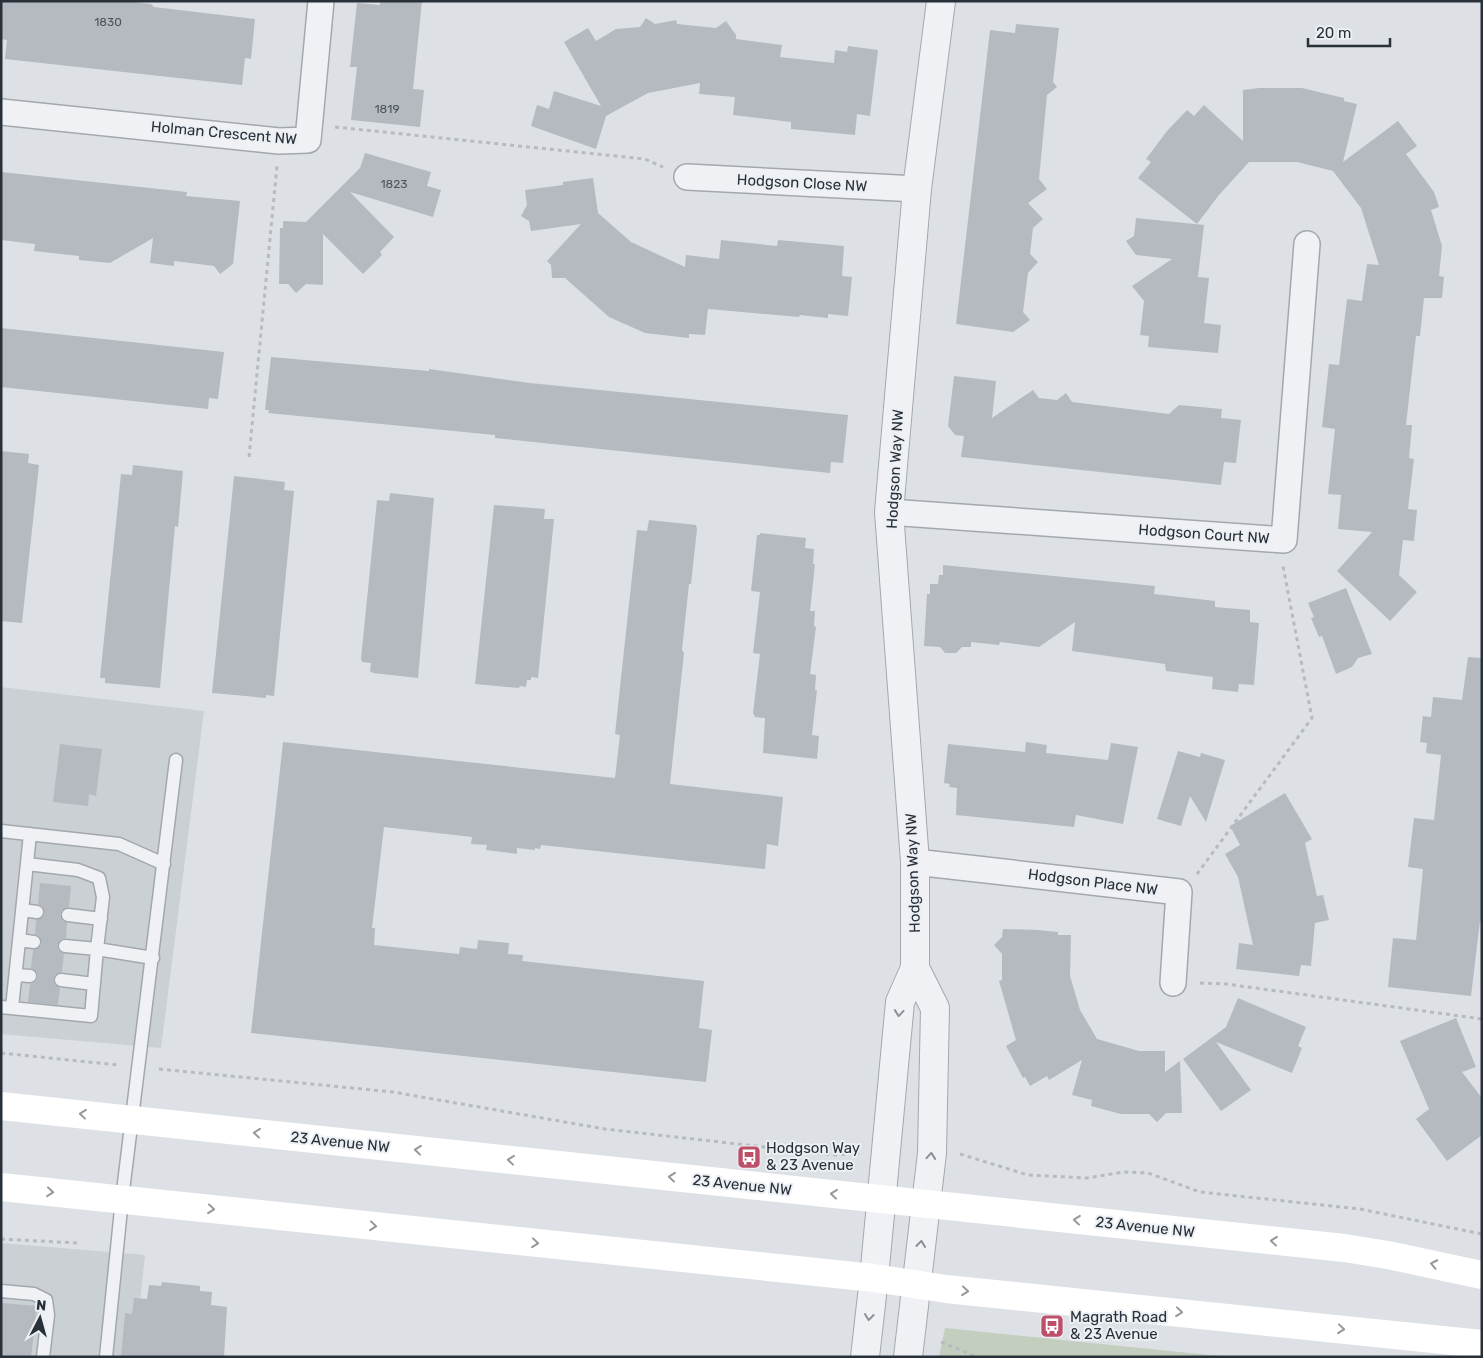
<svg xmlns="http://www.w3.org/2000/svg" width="1483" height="1358" font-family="Rubik,sans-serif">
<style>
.built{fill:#cbd0d5}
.green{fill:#c4cebf}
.building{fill:#b5bac1}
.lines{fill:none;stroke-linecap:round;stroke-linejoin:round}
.service-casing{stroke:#a3a8ae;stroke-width:15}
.minor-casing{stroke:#a3a8ae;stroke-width:28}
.tertiary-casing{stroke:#a3a8ae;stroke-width:30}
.path{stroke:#b7bbc0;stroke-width:3;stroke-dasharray:4 4;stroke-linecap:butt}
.service{stroke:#eff1f4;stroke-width:12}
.minor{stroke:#eff1f4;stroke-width:25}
.tertiary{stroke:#eff1f4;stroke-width:28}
.secondary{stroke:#fff;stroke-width:28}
.oneway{stroke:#8c9096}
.oneway2{stroke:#94989c}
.labels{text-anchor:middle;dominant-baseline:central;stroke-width:4;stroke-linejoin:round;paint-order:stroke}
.number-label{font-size:12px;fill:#4b525b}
.street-label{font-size:15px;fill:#283039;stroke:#eceff3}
.poi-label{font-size:15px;fill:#283039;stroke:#eceff3;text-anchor:start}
</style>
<rect width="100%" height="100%" fill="#dde1e5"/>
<path class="built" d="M1,687L204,711L161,1048L1,1034Z
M1,1243L145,1255L134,1357H1Z"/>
<path class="green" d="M945,1328L1229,1357H939Z"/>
<path class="building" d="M1,1H124L151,4L154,7L255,19L251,59L245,58L242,85L5,59L7,40L1,39Z
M380,1H422L413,89L424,90L420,127L351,120L357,67H350L357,3L380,5Z
M646,18L655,24L676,20L677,24L716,28L726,21L736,35V39L782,45L780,57L834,63L835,50L847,52L848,46L878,50L870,116L857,114L855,135L791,129V122L733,115L735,97L699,94L700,83L648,93L606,116L596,149L531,126L537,105L549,109L554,91L601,106L564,42L588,28L596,41L616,29L640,27Z
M1016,24L1059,28L1053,82L1057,87L1047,95L1039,179L1047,189L1028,203L1043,219L1033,228L1030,254L1038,262L1028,273L1023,312L1030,320L1013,332L956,324L990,30L1015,33Z
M1259,88H1302L1344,98V101L1357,104L1343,162L1398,121L1417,146L1406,154L1434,192L1439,207L1431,210L1442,246L1439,276L1444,277L1442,298H1424L1420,336H1416L1406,425H1412L1409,458L1414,459L1408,509L1417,510L1414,541L1403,540L1399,575L1417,592L1390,621L1337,571L1372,532L1338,529L1341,495L1328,494L1335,429L1322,427L1329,364L1339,365L1347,299L1362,301L1367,264L1379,265L1361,208L1333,171L1297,162H1249L1219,195L1197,224L1138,178L1151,162L1146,159L1167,131L1187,110L1194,116L1204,105L1243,141V90Z
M365,153L431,172L427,186L441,190L433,217L350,192L394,237L380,252L382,255L363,274L323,234V285L306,284L296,293L288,284H279L280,228H283V221L306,222L360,168Z
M1,172L187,192L186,196L240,201L233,264L220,274L214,266L174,261V266L150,263L153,238L110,263L79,260V256L34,251L35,244L1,240Z
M593,178L598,213L631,242L685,267L686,255L719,259L721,240L777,246L778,240L844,246L842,276L852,277L848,316L828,314V318L800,315L799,317L708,309L705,335L689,334V338L645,333L609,317L565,278H552L551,265L547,261L581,224L531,231L529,221L521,216L527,205L525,190L563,185V182Z
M1136,218L1204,225L1198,277L1209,278L1204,323L1221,325L1218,353L1148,347L1149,336L1140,335L1144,301L1132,286L1172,259L1136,255L1126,241L1134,236Z
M1,328L224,352L218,399L209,398L208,409L1,387Z
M271,357L429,371V369L530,383L848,415L843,463L831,462L830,473L552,444L495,438V435L268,413L269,410H265Z
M954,376L996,381L992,418L1033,390L1039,398L1057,400L1066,393L1072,402L1169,414L1179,405L1222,409L1221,418L1241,420L1236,463L1224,462L1221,485L961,457L964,436L955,435L948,426Z
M1,451L29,454L28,463L39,465L22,623L1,621Z
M133,465L183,471L178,527L175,526L160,688L105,683V678H100L121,474L132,475Z
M234,476L285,482L284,490L294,491L274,696L266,695V698L212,693Z
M390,493L434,498L418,678L373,673L370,671L371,663L362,662L361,659L377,500L389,501Z
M494,505L545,509L544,519H554L538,678L531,677V680H527L526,687L520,686L519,688L475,684Z
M649,520L696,525L697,529L691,584H689L682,650L684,653L670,784L783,797L778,846L767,844L765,869L541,845L540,849L535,848V850L517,848V854L486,850L487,845L471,844L472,837L384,827L372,928H375L374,945L459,954L460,947L477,949L478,940L509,943L508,954L523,955L522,961L704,981L699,1028L712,1030L706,1082L251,1033L283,742L615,778L620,735L615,734L637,530L647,531Z
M760,533L806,538L805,548L814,549L813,564H815L810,611H815L814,626L816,627L810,674L816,675L815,690H817L812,735L819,736L817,759L763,753L765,718L755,717L753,713L760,654L753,653L760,592L751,591L757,535H760Z
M943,565L1155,586L1154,594L1215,601V607L1250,610V622L1259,623L1254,685L1239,684L1238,692L1212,689L1213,677L1166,671L1165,664L1072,651L1075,622L1039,647L1000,642L999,645L971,642V647H962L956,653H945L940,647L924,646L927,594H930V584H938L939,575H943Z
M1346,588L1372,654L1358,658L1352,667L1336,674L1322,636L1319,637L1311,618L1314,617L1308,603Z
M1468,657L1482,658V922L1480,921L1471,996L1388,987L1393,938L1416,940L1423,869L1408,867L1414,818L1434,820L1441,755L1426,753L1427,743L1420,742L1423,716L1431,717L1433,697L1462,700Z
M1026,742L1047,745L1046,753L1108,760L1111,743L1138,747L1123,824L1076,815L1074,827L956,815L957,788L949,787L950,784L944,783L948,744L1025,752Z
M60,744L102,749L96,796L89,794L88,806L53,802Z
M1178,751L1200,757L1201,753L1225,760L1206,822L1190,796L1181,826L1157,819Z
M1285,793L1312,839L1305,843L1317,896L1323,895L1329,920L1315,923L1311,966L1301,965L1299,976L1236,969L1239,943L1253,945L1238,877L1225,854L1240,845L1230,826Z
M40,883L71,886L69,907L62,910L60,915L63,921L67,923L66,938L61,939L57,945L58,950L64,954L62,972L55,975L53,980L56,986L60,988L58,1005L28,1002L30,984L34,983L38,977L37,972L31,968L33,950L40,947L42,943L39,936L35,934L36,920L43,917L45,913L42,906L38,904Z
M1003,929L1038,930L1058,932V935H1071L1070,976L1080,1010L1097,1039L1139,1051H1165V1072L1180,1061L1182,1113H1166L1157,1122L1149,1114H1121L1091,1106L1092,1100L1072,1095L1082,1060L1049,1080L1047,1076L1030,1086L1025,1077L1023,1078L1006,1046L1016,1040L999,981L1002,980V954L994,945L1002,937Z
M1238,998L1306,1027L1298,1046L1302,1048L1292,1073L1216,1042L1251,1090L1221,1111L1183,1059L1226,1027Z
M1456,1018L1476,1067L1462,1072L1482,1098V1135L1447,1161L1416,1119L1429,1109L1400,1041Z
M162,1282L200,1286V1291L212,1292L211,1305L227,1307L224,1357H121L125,1313L132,1314L134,1298L147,1299L149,1285L161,1286Z
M1,1303L37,1306L31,1357H1Z"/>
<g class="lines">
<g class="service-casing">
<path id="service" d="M1,831L119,844L164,864
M27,864L78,870L99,878L103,897L97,949L153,958
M22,910L37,912
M68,915L101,919
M19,940L34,942
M16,975L30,976
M61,980L94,984
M1,1007L91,1016L97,949L65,946
M12,1008L30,834
M1,1291L34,1294L46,1300L48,1315L43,1357
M106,1357L122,1199L176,760"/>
</g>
<g class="minor-casing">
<path id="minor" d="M1,112L279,141L308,140L321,1
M687,177L917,189
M889,512L1284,540L1307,244
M915,862L1179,892L1173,983"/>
</g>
<g class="tertiary-casing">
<path id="tertiary" d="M865,1357L874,1278L900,1002L915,968V862L889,512L917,189L941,1
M908,1357L932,1153L935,1008L915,968"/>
</g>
<path class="path" d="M335,127L645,159L663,167
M249,457L277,166
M1197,874L1312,718L1283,566
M1200,983L1226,984L1482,1019
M1,1053L118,1065
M159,1069L393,1092L605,1129L835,1155L859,1153
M960,1154L1028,1175L1087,1178L1124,1172L1148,1173L1200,1192L1360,1209L1482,1234
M1,1239L77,1243
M941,1342L977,1357"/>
<use href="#service" class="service"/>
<use href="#minor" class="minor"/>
<use href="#tertiary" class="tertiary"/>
<path class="secondary" d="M1,1106L1344,1248L1388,1255L1482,1275
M1,1187L874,1278L946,1289L1482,1344"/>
</g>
<defs><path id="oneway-chevron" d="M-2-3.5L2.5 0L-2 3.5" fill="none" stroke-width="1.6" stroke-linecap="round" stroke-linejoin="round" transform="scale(1.25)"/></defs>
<g class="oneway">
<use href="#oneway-chevron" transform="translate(899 1013) rotate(95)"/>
<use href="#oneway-chevron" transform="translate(931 1156) rotate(-85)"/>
<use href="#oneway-chevron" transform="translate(921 1244) rotate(-84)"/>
<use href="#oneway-chevron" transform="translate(869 1317) rotate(97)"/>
</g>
<g class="oneway2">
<use href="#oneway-chevron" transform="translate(83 1114) rotate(-174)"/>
<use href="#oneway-chevron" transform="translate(257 1133) rotate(-174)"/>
<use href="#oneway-chevron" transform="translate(418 1150) rotate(-174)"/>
<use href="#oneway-chevron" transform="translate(511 1160) rotate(-174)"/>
<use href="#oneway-chevron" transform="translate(672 1177) rotate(-174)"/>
<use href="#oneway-chevron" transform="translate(50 1192) rotate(6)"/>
<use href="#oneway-chevron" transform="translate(834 1194) rotate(-174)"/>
<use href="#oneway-chevron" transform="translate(211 1209) rotate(6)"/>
<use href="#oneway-chevron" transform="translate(1077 1220) rotate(-174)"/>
<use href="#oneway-chevron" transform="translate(373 1226) rotate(6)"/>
<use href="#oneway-chevron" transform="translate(1274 1241) rotate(-174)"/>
<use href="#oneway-chevron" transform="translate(535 1243) rotate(6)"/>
<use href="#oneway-chevron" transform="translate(1434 1264) rotate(-168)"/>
<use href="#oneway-chevron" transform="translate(965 1291) rotate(6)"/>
<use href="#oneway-chevron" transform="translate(1179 1312) rotate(6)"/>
<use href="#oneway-chevron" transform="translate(1341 1329) rotate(6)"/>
</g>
<defs>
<g id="bus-square" transform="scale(1.25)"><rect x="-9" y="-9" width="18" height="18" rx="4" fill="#bd4f69" stroke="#eceff3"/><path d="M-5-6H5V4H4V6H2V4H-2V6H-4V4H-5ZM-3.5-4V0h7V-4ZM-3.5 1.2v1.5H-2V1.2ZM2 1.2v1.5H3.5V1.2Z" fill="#fff"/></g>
</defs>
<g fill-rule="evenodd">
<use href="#bus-square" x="749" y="1157"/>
<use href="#bus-square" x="1052" y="1326"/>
</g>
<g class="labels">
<g class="number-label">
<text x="108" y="22">1830</text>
<text x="387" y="109">1819</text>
<text x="394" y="184">1823</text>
</g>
<g class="street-label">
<text transform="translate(224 133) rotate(5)">Holman Crescent NW</text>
<text transform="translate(802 183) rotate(3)">Hodgson Close NW</text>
<text transform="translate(895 469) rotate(-87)">Hodgson Way NW</text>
<text transform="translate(1204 534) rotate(4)">Hodgson Court NW</text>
<text transform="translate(913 873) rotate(-92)">Hodgson Way NW</text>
<text transform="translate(1093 882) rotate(7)">Hodgson Place NW</text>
<text transform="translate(340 1142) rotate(6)">23 Avenue NW</text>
<text transform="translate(742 1185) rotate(6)">23 Avenue NW</text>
<text transform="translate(1145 1227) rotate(6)">23 Avenue NW</text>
</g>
<g class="poi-label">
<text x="766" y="1148">Hodgson Way<tspan x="766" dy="17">&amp; 23 Avenue</tspan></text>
<text x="1070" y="1317">Magrath Road<tspan x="1070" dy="17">&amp; 23 Avenue</tspan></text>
</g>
</g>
<rect width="1483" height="1358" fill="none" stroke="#283039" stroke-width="5"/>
<g transform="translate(40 1318) rotate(6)" stroke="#eceff3" stroke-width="4" paint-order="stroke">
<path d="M0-4L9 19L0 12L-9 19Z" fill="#283039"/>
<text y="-8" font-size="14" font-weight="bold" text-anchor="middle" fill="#283039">N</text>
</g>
<path d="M1308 38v8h82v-8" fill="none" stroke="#283039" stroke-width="2.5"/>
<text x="1316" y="38" font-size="15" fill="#283039" stroke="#eceff3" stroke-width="4" paint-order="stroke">20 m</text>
</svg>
